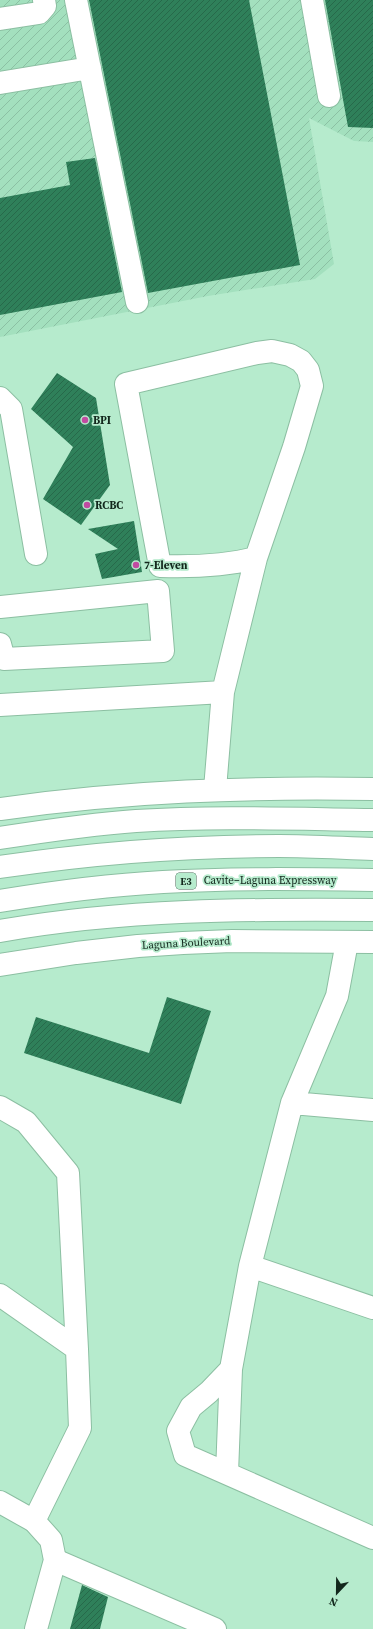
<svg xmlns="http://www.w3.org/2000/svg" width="373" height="1629" font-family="'Source Serif 4',serif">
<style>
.industrial{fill:url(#industrial-furrows)}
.building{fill:url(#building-hatch)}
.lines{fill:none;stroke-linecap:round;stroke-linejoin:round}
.minor-casing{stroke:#8cbfa2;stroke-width:24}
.major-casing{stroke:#8cbfa2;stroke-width:24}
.highway-casing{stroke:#8cbfa2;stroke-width:24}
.minor{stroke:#fff;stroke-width:22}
.major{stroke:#fff;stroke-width:22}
.highway{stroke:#fff;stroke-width:22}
.poi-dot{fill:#c14ba1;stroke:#b6ebcd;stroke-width:1.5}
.labels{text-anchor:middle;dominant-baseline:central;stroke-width:3.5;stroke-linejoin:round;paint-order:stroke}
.shield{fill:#b6ebcd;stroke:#436251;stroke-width:1}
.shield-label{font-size:10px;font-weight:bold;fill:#12271c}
.poi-label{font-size:11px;font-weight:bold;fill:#12271c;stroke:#b6ebcd;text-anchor:start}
.street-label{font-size:11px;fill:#12271c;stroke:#b6ebcd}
</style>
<defs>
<pattern id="industrial-furrows" width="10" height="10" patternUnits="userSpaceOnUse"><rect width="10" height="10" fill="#a3e0be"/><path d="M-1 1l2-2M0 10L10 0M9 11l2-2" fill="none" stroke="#8bc0a3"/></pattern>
<pattern id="building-hatch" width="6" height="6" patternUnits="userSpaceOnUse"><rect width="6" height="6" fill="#2f805a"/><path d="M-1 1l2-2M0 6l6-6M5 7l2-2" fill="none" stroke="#27694a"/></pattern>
</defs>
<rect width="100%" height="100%" fill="#b6ebcd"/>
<path class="industrial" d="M0,0H373V142L354,141L309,118L334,264L315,279L208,296L0,337Z"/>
<path class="building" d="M89,0H249L300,265L148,293Z
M325,0H373V128L348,127Z
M95,158L122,292L0,315V198L70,185L66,162Z
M57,373L96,398L110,485L81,525L43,499L73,447L31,409Z
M134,521L142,572L102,579L95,554L118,549L88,529Z
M167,997L211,1011L181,1104L24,1053L36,1017L149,1053Z
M82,1585L108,1597L100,1629H70Z"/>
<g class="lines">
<g class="minor-casing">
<path id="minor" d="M76,0L137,302
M312,0L329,96
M0,19L39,13L45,6L44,0
M0,83L90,68
M0,398L11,409L36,554
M0,607L158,591L163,651L4,659L0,644
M0,705L223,692
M215,789L223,692L256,558L294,447L312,386L308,370L301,361L290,355L272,351L257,353L126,384L160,566C192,567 225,566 256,558
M292,1103L373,1110
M0,1107L26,1122L68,1173L77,1349L80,1428L34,1521
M250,1266L373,1308
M0,1295L77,1349
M231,1369L209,1392L191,1407L178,1431L185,1455L373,1538
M227,1473L231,1369L250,1266L292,1103L337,996L347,942
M55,1560L215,1629"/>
</g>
<g class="major-casing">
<path id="major" d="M0,809C126,791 246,787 373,789
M0,965L76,953L138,946L183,943L232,941L373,942
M0,1502L34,1521L51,1540L55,1560L36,1629"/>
</g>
<g class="highway-casing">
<path id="highway" d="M0,838C45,831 90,824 136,821C215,816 294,819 373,820
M0,867C92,853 185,846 279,846C310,846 342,848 373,849
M0,901C54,892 108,885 163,882C233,878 303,879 373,880
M0,931C123,909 249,909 373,910"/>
</g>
<use href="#minor" class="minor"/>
<use href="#major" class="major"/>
<use href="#highway" class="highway"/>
</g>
<g class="poi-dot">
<circle cx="85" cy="420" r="4"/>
<circle cx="87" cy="505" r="4"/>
<circle cx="136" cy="565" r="4"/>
</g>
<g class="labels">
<rect class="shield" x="176" y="873" width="20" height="16" rx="3"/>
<g class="shield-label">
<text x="186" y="881">E3</text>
</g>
<g class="poi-label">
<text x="93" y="420">BPI</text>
<text x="95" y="505">RCBC</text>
<text x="144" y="565">7-Eleven</text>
</g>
<g class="street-label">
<text x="270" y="880">Cavite–Laguna Expressway</text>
<text transform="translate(186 943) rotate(-3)">Laguna Boulevard</text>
</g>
</g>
<g transform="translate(337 1593) rotate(202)" stroke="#b6ebcd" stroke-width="3" paint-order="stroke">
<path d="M0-3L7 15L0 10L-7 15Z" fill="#12271c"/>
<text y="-6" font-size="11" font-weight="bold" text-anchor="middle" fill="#12271c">N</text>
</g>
</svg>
